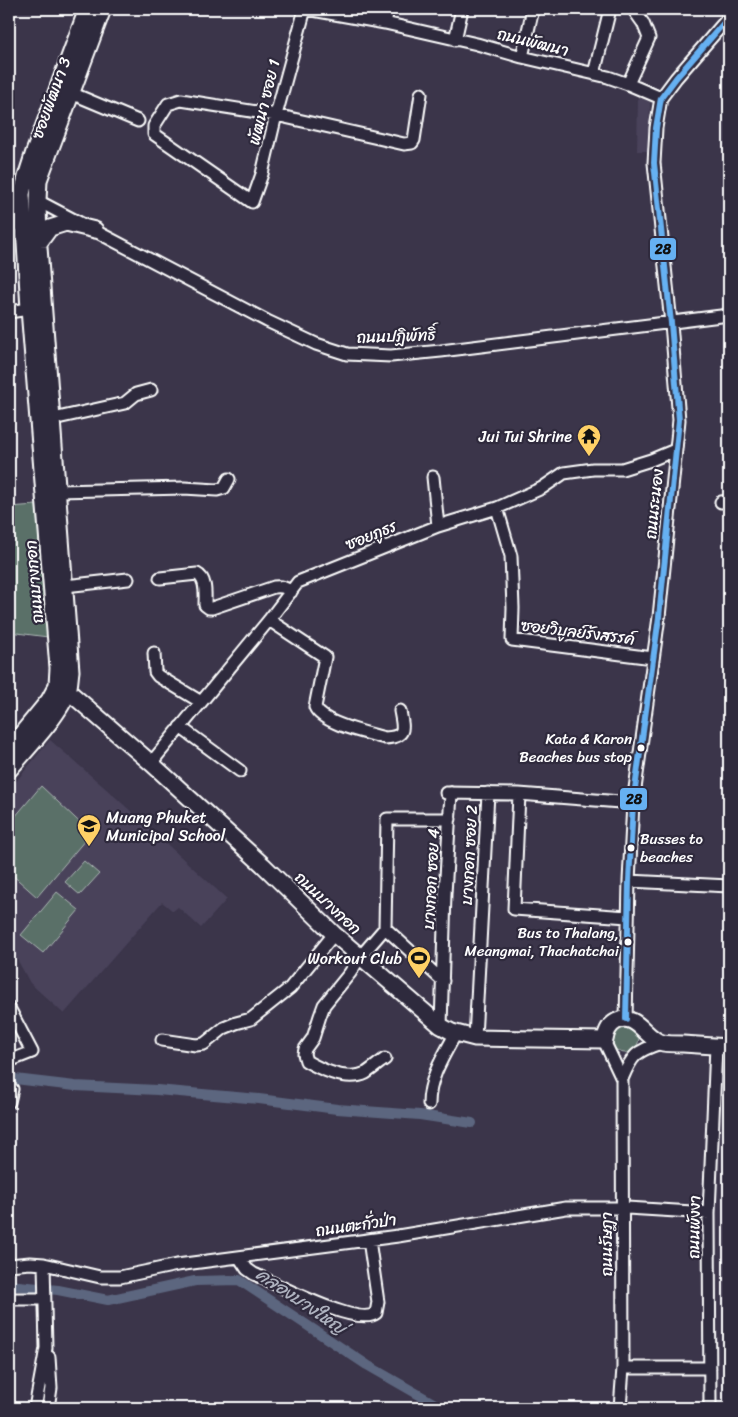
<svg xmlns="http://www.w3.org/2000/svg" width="738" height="1417" font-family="Sriracha,'Playpen Sans Thai',sans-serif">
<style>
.built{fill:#49425a}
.green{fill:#5a6f68;stroke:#acb7b4}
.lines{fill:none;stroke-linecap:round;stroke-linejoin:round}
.canal{stroke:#5c667f;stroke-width:10}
.minor-casing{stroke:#fff;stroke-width:15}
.major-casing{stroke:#fff;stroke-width:19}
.minor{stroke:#2f2a3d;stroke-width:11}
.major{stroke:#2f2a3d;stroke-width:15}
.bus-1-casing{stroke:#2f2a3d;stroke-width:10}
.bus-1{stroke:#66b1f2;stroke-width:6}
.bus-dot{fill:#fff;stroke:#2f2a3d;stroke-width:2}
.labels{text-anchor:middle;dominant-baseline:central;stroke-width:4.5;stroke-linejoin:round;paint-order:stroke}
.bus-label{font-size:15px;fill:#fff;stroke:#2f2a3d;text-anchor:end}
.street-label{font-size:16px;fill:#fff;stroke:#2f2a3d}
.poi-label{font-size:16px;fill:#fff;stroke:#2f2a3d;text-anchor:end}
.water-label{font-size:18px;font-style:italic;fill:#aeb2bf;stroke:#2f2a3d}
.line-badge{stroke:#2f2a3d;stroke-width:2}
.pale-badge-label{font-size:14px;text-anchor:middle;font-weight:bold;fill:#111}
</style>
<rect width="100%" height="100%" fill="#3b354a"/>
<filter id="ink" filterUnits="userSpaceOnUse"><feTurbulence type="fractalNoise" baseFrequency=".02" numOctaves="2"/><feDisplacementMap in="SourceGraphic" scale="10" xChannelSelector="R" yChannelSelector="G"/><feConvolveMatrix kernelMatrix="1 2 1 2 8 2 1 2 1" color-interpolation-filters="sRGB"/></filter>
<g filter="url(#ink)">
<path class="built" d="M638,97L650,102L649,151H637Z
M50,740L112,794L227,899L201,928L178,907L173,911L162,902L64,1014L30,983L11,948H9V790Z"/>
<path class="green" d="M36,505L48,637L9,632V507Z
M41,786L91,833L37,897L9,872V824Z
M84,861L99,874L80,895L65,882Z
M57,892L79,910L43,953L21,935Z
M626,1024L639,1035C640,1054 620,1060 611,1043L614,1030Z"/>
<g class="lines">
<path class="canal" d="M9,1083L15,1079L75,1086L157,1090L259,1099L337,1109L420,1115L472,1123
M9,1285L58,1290L108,1300L195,1281L239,1280L367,1365L442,1408"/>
<g class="minor-casing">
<path id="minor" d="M305,9L276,115L262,174L252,202L154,134V126L168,104L181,100L276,115L404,144L412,143L414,140L421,94
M307,9L385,23L477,44L522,57L608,77L628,84L661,98
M385,23L388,9
M455,40L462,9
M522,57L533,9
M594,74L610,9
M628,84L649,38L643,23L633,9
M71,93L138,121
M38,201L267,321L316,344L347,354L391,356L441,351L729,315
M9,312L29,309
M53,419L125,403L136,394L151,390
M433,477L438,526
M58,491L184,488L217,490L224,488L229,479
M721,502L729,501
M497,508L511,556L513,608L512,640L653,658
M160,578L197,574C207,579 205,595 205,605L209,608H212L274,587C281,586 285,587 291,592
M65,586L128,579
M269,620L325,657L315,707C322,724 368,733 385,738C407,737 403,728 400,711
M154,653L155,672L158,676L201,702
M180,727L240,771
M151,763L269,620L298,582L438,526L497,508L542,488L564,473L593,469H622L651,460L675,450
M446,793L519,794
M629,881L729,886
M628,917L514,909L519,794L633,803
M385,928L443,981
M9,1008L32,1052L9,1061
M626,1019L629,881L633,803L659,617L679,420L671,323L654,163L656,128L661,98L676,78L729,17
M441,1026L445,894L451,793
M475,1038L488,793
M162,1040L196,1045L204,1044L224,1028L236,1023L251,1019L290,988L334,934
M605,1040L606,1045L622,1079L623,1368L620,1408
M385,1059C379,1063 372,1069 366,1073C348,1082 322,1070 306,1061L304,1054L305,1049L313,1038L320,1016L324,1005L350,973L360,957L385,928L387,819H450
M622,1079C632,1055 636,1051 661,1043
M9,1102L12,1089
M429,1104C429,1078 444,1055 456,1033
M239,1257L247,1269L254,1274C275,1283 358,1328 376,1313L378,1302L369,1240
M9,1265L30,1263L44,1264L100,1277H120L177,1265L398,1236L566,1208H627L709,1213
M9,1299H44
M623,1368H710
M35,1408L46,1348L44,1264
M48,1408L51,1388L49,1357
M710,1408L709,1213L716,1046"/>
</g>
<g class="major-casing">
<path id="major" d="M9,201L18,216L21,225
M39,243L50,228L66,223L95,230
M57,685L68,691L151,763L263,865L334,934L441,1026L452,1032L475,1038L605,1040C606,1032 609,1025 617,1021C637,1012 646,1040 663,1043C669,1044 676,1044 683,1044C698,1045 714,1046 729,1047
M9,749L49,700L57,685L58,668L29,309L22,194L26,177L34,152L87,9
M9,770C25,751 61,714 68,691C70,685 70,677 71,671L39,247L38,201L39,180L103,9"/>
</g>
<use href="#minor" class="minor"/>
<use href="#major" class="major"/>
<g class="bus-1-casing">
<path id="bus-1" d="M626,1019L629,881L633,803L659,617L679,420L671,323L654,163L656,128L661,98L676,78L729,17"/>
</g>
<use href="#bus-1" class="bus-1"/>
</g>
</g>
<defs>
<g id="temple-pin" transform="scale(1.25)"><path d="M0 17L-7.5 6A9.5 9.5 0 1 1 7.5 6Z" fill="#ffd166" stroke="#2f2a3d"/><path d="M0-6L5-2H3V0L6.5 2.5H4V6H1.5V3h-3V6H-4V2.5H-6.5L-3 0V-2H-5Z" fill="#111"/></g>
<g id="school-pin" transform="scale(1.25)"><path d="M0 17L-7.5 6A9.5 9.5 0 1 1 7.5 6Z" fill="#ffd166" stroke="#2f2a3d"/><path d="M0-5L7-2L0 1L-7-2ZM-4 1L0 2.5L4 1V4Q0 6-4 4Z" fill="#111"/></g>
<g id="stadium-pin" transform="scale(1.25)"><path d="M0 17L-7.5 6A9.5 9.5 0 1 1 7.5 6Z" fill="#ffd166" stroke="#2f2a3d"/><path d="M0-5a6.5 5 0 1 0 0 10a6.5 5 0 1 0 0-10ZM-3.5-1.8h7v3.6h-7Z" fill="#111"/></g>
</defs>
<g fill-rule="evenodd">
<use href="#temple-pin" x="589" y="436"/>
<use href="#school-pin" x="89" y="826"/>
<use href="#stadium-pin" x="419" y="958"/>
</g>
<g class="bus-dot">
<circle cx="641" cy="748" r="4.5"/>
<circle cx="631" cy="848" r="4.5"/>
<circle cx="628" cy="942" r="4.5"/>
</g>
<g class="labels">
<g class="bus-label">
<text x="632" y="739">Kata &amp; Karon<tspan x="632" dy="18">Beaches bus stop</tspan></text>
<text x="640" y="839" text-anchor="start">Busses to<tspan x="640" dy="18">beaches</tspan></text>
<text x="619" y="933">Bus to Thalang,<tspan x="619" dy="18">Meangmai, Thachatchai</tspan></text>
</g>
<g class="street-label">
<text transform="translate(533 42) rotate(14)">ถนนพัฒนา</text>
<text transform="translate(51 98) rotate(-70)">ซอยพัฒนา 3</text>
<text transform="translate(264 102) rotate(-76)">พัฒนา ซอย 1</text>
<text transform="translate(396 336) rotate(-2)">ถนนปฏิพัทธิ์</text>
<text transform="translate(654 504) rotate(-84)">ถนนระนอง</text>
<text transform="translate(371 535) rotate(-22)">ซอยภูธร</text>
<text transform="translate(34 582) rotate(-95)">ถนนบางกอก</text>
<text transform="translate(578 632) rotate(7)">ซอยวิบูลย์รังสรรค์</text>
<text transform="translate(469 855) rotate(-87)">บางกอก ซอย 2</text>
<text transform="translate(431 879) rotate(-87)">บางกอก ซอย 4</text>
<text transform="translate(328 903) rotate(43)">ถนนบางกอก</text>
<text transform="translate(356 1225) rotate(-8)">ถนนตะกั่วป่า</text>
<text transform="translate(694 1227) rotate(-89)">ถนนพังงา</text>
<text transform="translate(606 1244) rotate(-90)">ถนนรัษฎา</text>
</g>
<g class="poi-label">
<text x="572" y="436">Jui Tui Shrine</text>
<text x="106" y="817" text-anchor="start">Muang Phuket<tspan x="106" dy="18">Municipal School</tspan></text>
<text x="402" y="958">Workout Club</text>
</g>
<g class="water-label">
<text transform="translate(301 1301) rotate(34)">คลองบางใหญ่</text>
</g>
</g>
<g class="line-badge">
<rect x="649" y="237" width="28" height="24" rx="5" fill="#66b1f2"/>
<rect x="619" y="787" width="29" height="24" rx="5" fill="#66b1f2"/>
</g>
<g class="pale-badge-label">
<text x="663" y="254">28</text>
<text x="634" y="804">28</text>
</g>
<rect width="738" height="1417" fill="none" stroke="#2f2a3d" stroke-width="30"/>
<rect x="15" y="15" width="708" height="1387" fill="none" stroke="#fff" stroke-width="2" filter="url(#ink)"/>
</svg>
